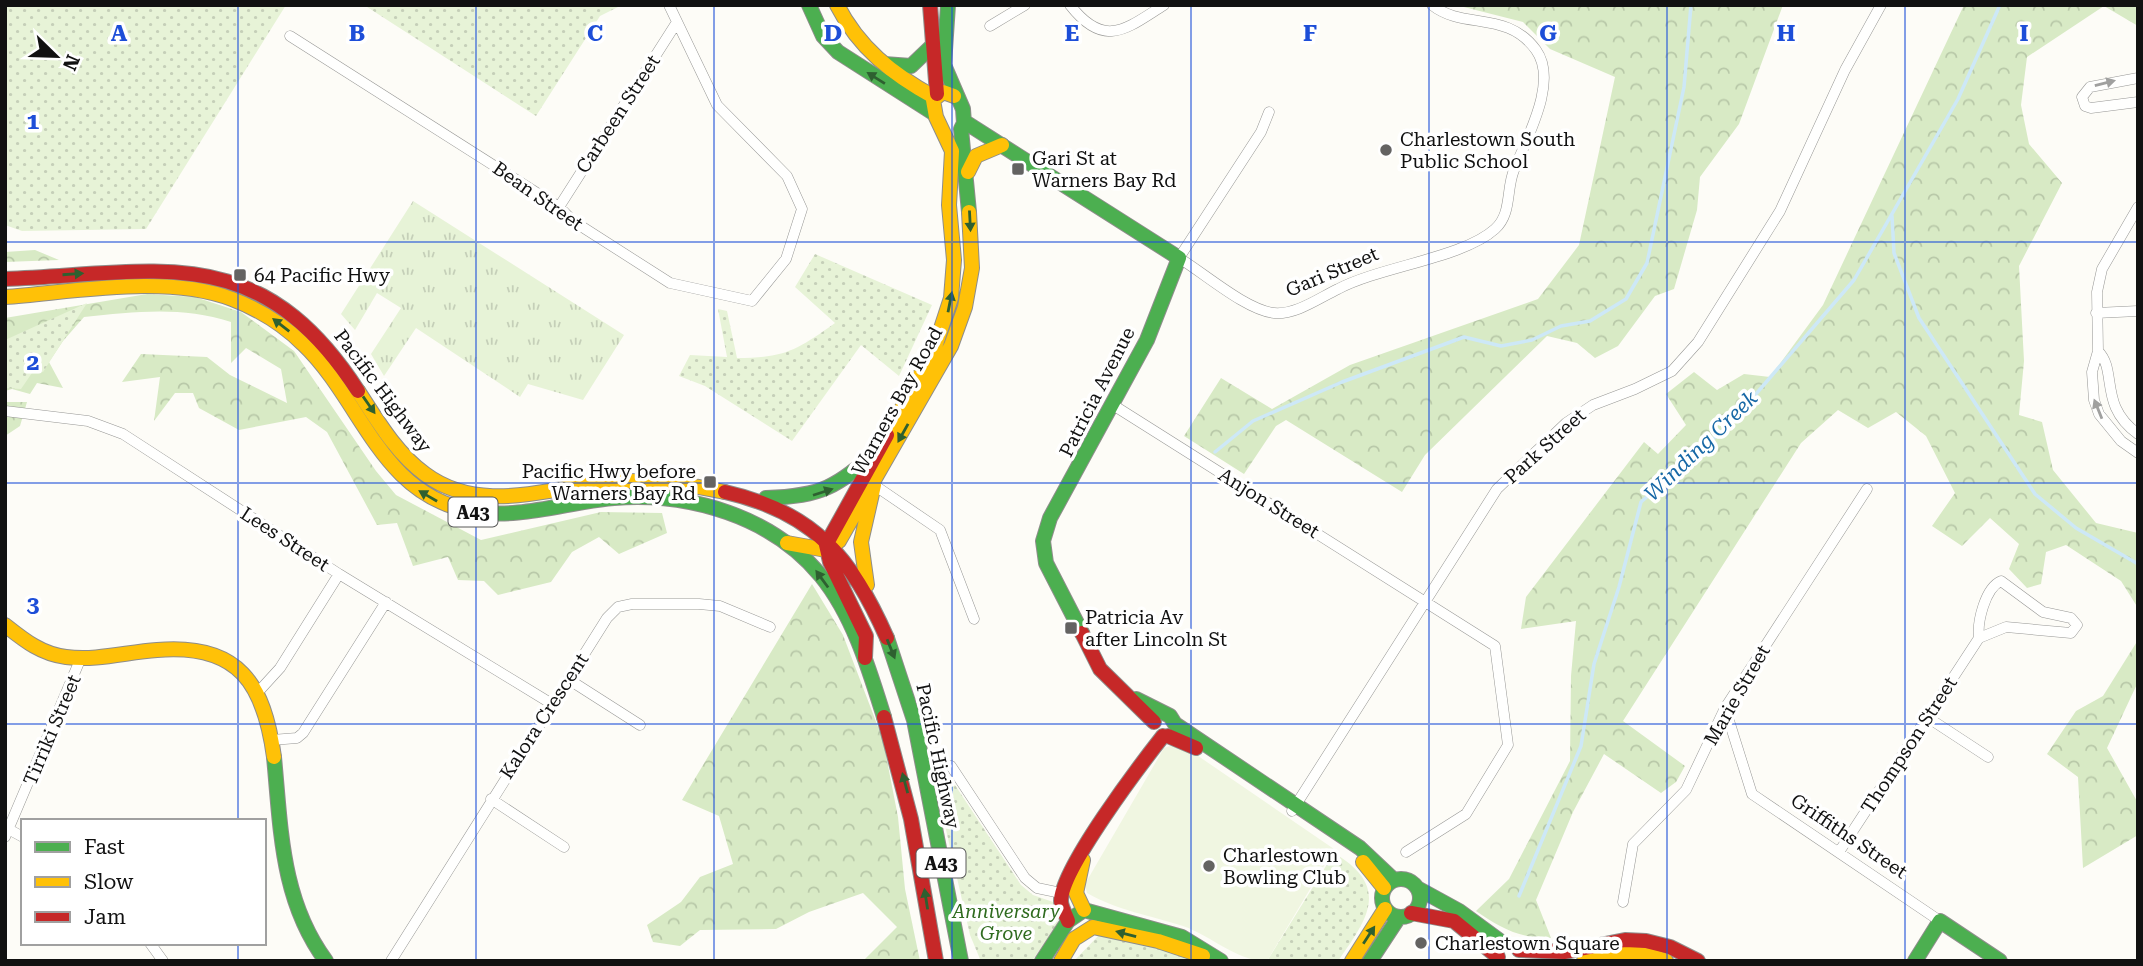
<svg xmlns="http://www.w3.org/2000/svg" width="2143" height="966" font-family="'Roboto Serif',serif">
<style>
.grass{fill:url(#grass-tufts)}
.forest{fill:url(#forest-crowns)}
.park{fill:url(#park-dots)}
.pitch{fill:#f0f6e1}
.lines{fill:none;stroke-linecap:round;stroke-linejoin:round}
.stream{stroke:#cde8f7;stroke-width:3.5}
.street-casing{stroke:#979795;stroke-width:11}
.fast-casing{stroke:#8e8d8b;stroke-width:16}
.slow-casing{stroke:#8e8d8b;stroke-width:16}
.jam-casing{stroke:#8e8d8b;stroke-width:16}
.street{stroke:#fffffe;stroke-width:10}
.fast{stroke:#4caf50;stroke-width:14}
.slow{stroke:#ffc107;stroke-width:14}
.jam{stroke:#c62828;stroke-width:14}
.oneway{fill:#2e6030}
.oneway2{fill:#a0a09f}
.grid{fill:none;stroke:#1d4ed8;stroke-width:2;stroke-opacity:0.55}
.poi-dot{fill:#646362;stroke:#fff;stroke-width:2.5}
.labels{text-anchor:middle;dominant-baseline:central;stroke-width:7;stroke-linejoin:round;paint-order:stroke}
.shield{fill:#fff;stroke:#585858;stroke-width:2}
.shield-label{font-size:18px;font-weight:bold;fill:#111}
.street-label{font-size:19px;fill:#111;stroke:#fff}
.poi-label{font-size:19px;fill:#111;stroke:#fff;text-anchor:start}
.park-label{font-size:19px;font-style:italic;fill:#2f6b1f;stroke:#fff}
.water-label{font-size:21px;font-style:italic;fill:#1768a6;stroke:#fff}
.grid-label{font-size:23px;text-anchor:middle;font-weight:bold;fill:#1d4ed8;stroke:#fff;stroke-width:7;stroke-linejoin:round;paint-order:stroke}
</style>
<defs>
<pattern id="grass-tufts" width="24" height="20" patternUnits="userSpaceOnUse" patternTransform="scale(1.75)"><rect width="24" height="20" fill="#e7f3d7"/><path d="M3 7l-1-3M5 7V3M7 7l1-3M15 17l-1-3M17 17v-4M19 17l1-3" fill="none" stroke="#c5cfb8"/></pattern>
<pattern id="forest-crowns" width="20" height="18" patternUnits="userSpaceOnUse" patternTransform="scale(1.75)"><rect width="20" height="18" fill="#d8eac5"/><path d="M2 6a3 3 0 1 1 6 0M12 15a3 3 0 1 1 6 0" fill="none" stroke="#b8c8a8"/></pattern>
<pattern id="park-dots" width="8" height="8" patternUnits="userSpaceOnUse" patternTransform="scale(1.75)"><rect width="8" height="8" fill="#e7f3d7"/><path d="M2 2h.1M6 6h.1" fill="none" stroke="#c5cfb8" stroke-width="1.8" stroke-linecap="round"/></pattern>
</defs>
<rect width="100%" height="100%" fill="#fdfcf7"/>
<path class="grass" d="M413,201L624,335L583,400L528,384L520,397L416,328L384,376L371,354L401,308L377,293L355,330L341,314Z"/>
<path class="forest" d="M1456,5H1783L1739,124L1700,177L1697,210L1674,289L1655,296L1618,346L1595,358L1577,343L1547,336L1425,455L1402,492L1286,420L1276,426L1244,474L1184,436L1221,378L1272,409L1350,365L1538,299L1579,245L1615,77L1550,49L1523,22Z
M1964,5H2138V26L2104,6L2027,57L2021,105L2029,144L2062,183L2019,266L2024,361L2019,415L2042,422L2053,470L2096,523L2138,533V608L2121,581L2066,545L2046,552L2041,584L2027,588L2009,569L2019,544L1990,518L1962,546L1932,526L1955,493L1926,436L1896,412L1868,428L1838,410L1801,443L1623,721L1685,766L1676,782L1661,793L1604,754L1573,812L1536,900L1551,938C1521,939 1500,928 1476,911L1509,879L1570,761L1571,676L1576,621L1521,629L1526,597L1644,442L1658,454L1686,425L1666,394L1694,372L1717,390L1744,374L1770,377L1823,305Z
M35,250L59,260L5,262V252Z
M147,294L195,297L241,312L294,351L376,471L396,495L481,540L601,512L662,513L667,533L619,554L599,537L572,552L551,582L498,595L484,581L458,580L448,557L413,566L397,523L377,525L327,432L306,417L239,430L199,408L193,393H175L154,421L160,377L122,382L141,354L207,357L230,375L287,403L281,369L246,348L231,363V322C181,306 135,312 84,317L63,341L49,362L63,388L37,383L30,394L12,389L5,391V318Z
M5,402H27L20,426L5,436Z
M812,584L843,635L883,740L898,817L905,889L920,961H863L897,927L863,893L809,912L776,929L700,930L680,946L653,942L647,925L681,902L700,877L733,864L719,816L682,800Z
M2138,640V682L2107,748L2138,803V835L2083,868L2078,777L2047,754L2076,711L2103,696Z"/>
<path class="park" d="M5,5H286L146,229L22,231L5,225Z
M364,5H622L600,16L536,116Z
M815,254L932,305L899,376L861,345L792,441L705,386L679,376L690,355L727,357L718,309L727,311L737,358C785,358 797,350 835,323L795,287Z
M87,303L43,372L34,370L21,389L5,388V340Z
M936,774H944L953,782L1021,885L1033,895L1053,902L1058,923L1032,961L980,959L970,935L934,777Z
M1334,853C1391,887 1368,918 1338,961H1267Z
M1100,934L1183,953L1197,961H1074Z"/>
<path class="pitch" d="M1173,745L1185,747L1334,849L1267,961C1236,961 1212,936 1183,926C1149,915 1119,911 1087,893L1085,884L1164,748Z"/>
<g class="lines">
<path class="stream" d="M1892,216L1894,253L1919,318L2035,494L2076,528L2138,564
M1215,452L1253,421L1342,382L1464,337L1501,346L1532,340L1561,326L1590,321L1626,299L1647,263L1684,87L1691,5
M1519,896L1581,746L1594,664L1619,587L1641,502L1731,423L1854,280L1958,99L2000,5"/>
<g class="street-casing">
<path id="street" d="M1070,5C1105,50 1127,28 1164,5
M990,26L1025,5
M290,36L559,207L573,221L670,283L752,301L786,259L802,209L787,176L717,105L669,5
M2138,78L2090,87L2082,97L2085,106L2091,108L2138,102
M1269,112L1261,132L1179,258C1204,273 1246,310 1274,313C1296,315 1319,298 1338,289C1382,266 1463,258 1495,229C1512,214 1506,189 1514,170C1526,139 1559,82 1536,50C1507,10 1463,30 1432,5
M559,207L677,22
M2138,207L2102,269L2097,292L2098,351L2092,372L2094,400L2099,414L2121,441L2138,453
M2096,313L2138,311
M2098,351C2118,371 2098,405 2138,434
M1113,405L1495,646L1508,745L1466,814L1406,852
M5,411L88,421L123,434L339,574L552,704
M874,485L940,530L974,619
M568,679L640,725
M259,691L280,668L339,574
M1725,708L1752,794L1940,921
M1927,717L1988,757
M272,740L297,738L303,733L386,602
M951,766L1025,878L1037,888L1061,893
M491,799L564,847
M1292,811L1497,489L1566,423L1593,405L1635,389L1672,371L1698,342L1780,211L1845,70L1881,5
M10,830L23,837
M5,837L80,660
M1839,852L1979,638L2006,627L2071,633L2077,625L2071,618L2043,612L2001,581C1985,588 1977,622 1979,638
M1623,902L1633,844L1686,790L1725,708L1867,489
M150,943L163,961
M391,961L607,618L618,607L632,604H699L720,606L770,627"/>
</g>
<g class="fast-casing">
<path id="fast" d="M809,5L823,36L838,52L935,114
M948,5L944,65L963,109L964,123L961,129L969,212
M884,64L911,66L933,45
M965,122L1179,258L1147,340L1050,518L1043,541L1046,563L1082,633
M766,498C824,496 835,487 878,451
M471,511C519,520 566,502 614,498C689,492 772,516 821,576C853,615 869,669 884,717
M887,638L914,720L961,961
M1136,699L1170,716L1175,724L1360,848L1394,880
M274,757C281,830 281,900 326,961
M1382 898a19 19 0 1 1 38 0a19 19 0 1 1-38 0Z
M1417,888L1459,911L1504,944
M1042,961L1068,921L1084,910L1182,937L1221,961
M1370,961L1399,917
M1915,961L1940,921L2000,961"/>
</g>
<g class="slow-casing">
<path id="slow" d="M837,5C859,48 892,74 934,97
M968,172L976,156L1002,145
M5,297C74,292 166,274 232,299C258,309 283,324 303,344C362,400 380,495 471,511
M358,391C377,420 396,453 425,474C480,515 547,488 607,482C646,479 687,484 725,492
M887,435L934,350L951,298L954,260L949,205L952,151L936,117L933,100L943,92L954,96
M787,543L826,550L839,541L951,346L965,307L972,268L969,212
M867,585L861,542L874,485
M5,625C24,640 41,654 66,657C97,661 127,652 157,650C239,643 264,684 274,757
M1083,860L1076,893L1084,910
M1363,862L1384,888
M1061,961L1074,939L1093,927L1158,941L1203,956
M1352,961L1385,909
M1584,961C1613,953 1638,949 1666,961"/>
</g>
<g class="jam-casing">
<path id="jam" d="M930,5L937,94
M5,279C161,273 259,239 358,391
M725,492C814,512 851,557 887,638
M1082,633L1100,669L1154,722
M865,658L866,636L830,562L826,545L887,435
M884,717L911,819L936,961
M1168,736L1196,748
M1411,913L1454,921L1498,957
M1068,921C1066,915 1061,907 1061,901C1061,869 1141,764 1163,736
M1519,950L1565,952L1625,940L1646,941L1670,947L1698,961"/>
</g>
<use href="#street" class="street"/>
<use href="#fast" class="fast"/>
<use href="#slow" class="slow"/>
<use href="#jam" class="jam"/>
</g>
<defs><path id="oneway-solid" d="M-6-.8H1V-3.2L6.5 0L1 3.2V.8H-6Z" transform="scale(1.75)"/></defs>
<g class="oneway">
<use href="#oneway-solid" transform="translate(876 78) rotate(-148)"/>
<use href="#oneway-solid" transform="translate(970 221) rotate(87)"/>
<use href="#oneway-solid" transform="translate(73 274) rotate(-4)"/>
<use href="#oneway-solid" transform="translate(950 302) rotate(-79)"/>
<use href="#oneway-solid" transform="translate(281 325) rotate(-142)"/>
<use href="#oneway-solid" transform="translate(369 405) rotate(55)"/>
<use href="#oneway-solid" transform="translate(903 433) rotate(119)"/>
<use href="#oneway-solid" transform="translate(823 492) rotate(-18)"/>
<use href="#oneway-solid" transform="translate(428 496) rotate(-150)"/>
<use href="#oneway-solid" transform="translate(822 579) rotate(-126)"/>
<use href="#oneway-solid" transform="translate(891 649) rotate(68)"/>
<use href="#oneway-solid" transform="translate(905 783) rotate(-105)"/>
<use href="#oneway-solid" transform="translate(926 899) rotate(-99)"/>
<use href="#oneway-solid" transform="translate(1126 934) rotate(-165)"/>
<use href="#oneway-solid" transform="translate(1369 935) rotate(-57)"/>
</g>
<g class="oneway2">
<use href="#oneway-solid" transform="translate(2105 83) rotate(-14)"/>
<use href="#oneway-solid" transform="translate(2098 409) rotate(-112)"/>
</g>
<path class="grid" d="M238,5V821M476,5V961M714,5V961M952,5V961M1191,5V961M1429,5V961M1667,5V961M1905,5V961M5,242H2138M5,483H2138M5,724H2138M238,943V961"/>
<g class="poi-dot">
<circle cx="1386" cy="150" r="7"/>
<rect x="1011" y="162" width="14" height="14" rx="3.5"/>
<rect x="233" y="268" width="14" height="14" rx="3.5"/>
<rect x="703" y="475" width="14" height="14" rx="3.5"/>
<rect x="1064" y="621" width="14" height="14" rx="3.5"/>
<circle cx="1209" cy="866" r="7"/>
<circle cx="1421" cy="943" r="7"/>
</g>
<g class="labels">
<g class="shield">
<rect x="448.5" y="497.5" width="49" height="29" rx="5"/>
<rect x="916.5" y="848.5" width="49" height="29" rx="5"/>
</g>
<g class="shield-label">
<text x="473" y="512">A43</text>
<text x="941" y="863">A43</text>
</g>
<g class="street-label">
<text transform="translate(618 114) rotate(-57)">Carbeen Street</text>
<text transform="translate(538 196) rotate(35)">Bean Street</text>
<text transform="translate(1332 272) rotate(-23)">Gari Street</text>
<text transform="translate(383 391) rotate(53)">Pacific Highway</text>
<text transform="translate(1097 392) rotate(-63)">Patricia Avenue</text>
<text transform="translate(897 401) rotate(-61)">Warners Bay Road</text>
<text transform="translate(1545 446) rotate(-42)">Park Street</text>
<text transform="translate(1269 503) rotate(32)">Anjon Street</text>
<text transform="translate(285 539) rotate(33)">Lees Street</text>
<text transform="translate(1737 695) rotate(-60)">Marie Street</text>
<text transform="translate(544 716) rotate(-57)">Kalora Crescent</text>
<text transform="translate(52 730) rotate(-67)">Tirriki Street</text>
<text transform="translate(1909 745) rotate(-57)">Thompson Street</text>
<text transform="translate(938 756) rotate(78)">Pacific Highway</text>
<text transform="translate(1849 836) rotate(34)">Griffiths Street</text>
</g>
<g class="poi-label">
<text x="1400" y="139">Charlestown South<tspan x="1400" dy="22">Public School</tspan></text>
<text x="1032" y="158">Gari St at<tspan x="1032" dy="22">Warners Bay Rd</tspan></text>
<text x="254" y="275">64 Pacific Hwy</text>
<text x="696" y="471" text-anchor="end">Pacific Hwy before<tspan x="696" dy="22">Warners Bay Rd</tspan></text>
<text x="1085" y="617">Patricia Av<tspan x="1085" dy="22">after Lincoln St</tspan></text>
<text x="1223" y="855">Charlestown<tspan x="1223" dy="22">Bowling Club</tspan></text>
<text x="1435" y="943">Charlestown Square</text>
</g>
<g class="park-label">
<text x="1006" y="911">Anniversary<tspan x="1006" dy="22">Grove</tspan></text>
</g>
<g class="water-label">
<text transform="translate(1701 446) rotate(-44)">Winding Creek</text>
</g>
</g>
<g class="grid-label">
<text x="119" y="41">A</text>
<text x="357" y="41">B</text>
<text x="595" y="41">C</text>
<text x="833" y="41">D</text>
<text x="1072" y="41">E</text>
<text x="1310" y="41">F</text>
<text x="1548" y="41">G</text>
<text x="1786" y="41">H</text>
<text x="2024" y="41">I</text>
<text x="33" y="129">1</text>
<text x="33" y="370">2</text>
<text x="33" y="612">3</text>
</g>
<rect width="2143" height="966" fill="none" stroke="#111111" stroke-width="14"/>
<rect x="21" y="819" width="245" height="126" fill="#ffffff" stroke="#a0a0a0" stroke-width="2"/>
<rect x="35" y="842" width="35" height="10" fill="#4caf50" stroke="#a0a0a0" stroke-width="2"/>
<text x="84" y="854" font-size="21" fill="#111111">Fast</text>
<rect x="35" y="877" width="35" height="10" fill="#ffc107" stroke="#a0a0a0" stroke-width="2"/>
<text x="84" y="889" font-size="21" fill="#111111">Slow</text>
<rect x="35" y="912" width="35" height="10" fill="#c62828" stroke="#a0a0a0" stroke-width="2"/>
<text x="84" y="924" font-size="21" fill="#111111">Jam</text>
<g transform="translate(56 56) rotate(113)" stroke="#ffffff" stroke-width="5" paint-order="stroke">
<path d="M0-5L12 26L0 18L-12 26Z" fill="#111111"/>
<text y="-10" font-size="19" font-weight="bold" text-anchor="middle" fill="#111111">N</text>
</g>
</svg>
